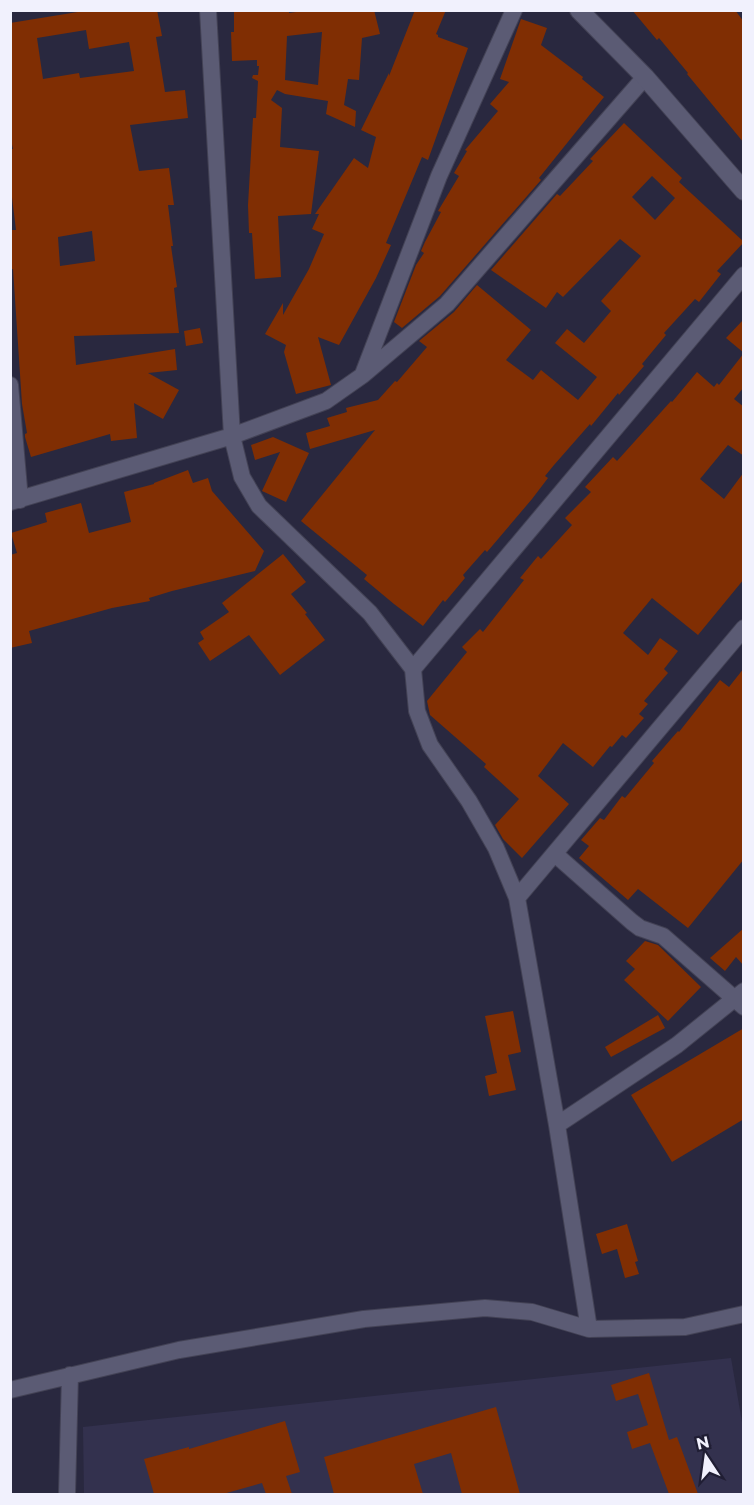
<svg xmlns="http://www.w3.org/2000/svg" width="754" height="1505" font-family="Montserrat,sans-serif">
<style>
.built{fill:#33314e}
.building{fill:#802e03;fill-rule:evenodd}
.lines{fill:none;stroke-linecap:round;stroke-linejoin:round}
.street-casing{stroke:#434255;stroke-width:18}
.secondary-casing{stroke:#434255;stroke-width:20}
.street{stroke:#5b5b74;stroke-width:16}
.secondary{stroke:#5b5b74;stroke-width:18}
</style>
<rect width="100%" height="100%" fill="#29283f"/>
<path class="built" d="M731,1358L743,1428V1494H84L83,1427Z"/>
<path class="building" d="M90,10H157L162,36L156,37L165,92L185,90L188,118L130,125L139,171L169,168L174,205H168L173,246H171L177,287L174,288L179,333L74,336L76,365L175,349L177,370L148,373L179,390L163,419L134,403L137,438L111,441L110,434L31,457L25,437V434L27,433L22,404L13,269L10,270V230H16L10,181V149H13L10,135V23ZM86,30L89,49L129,42L134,71L80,78L79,73L43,79L37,38ZM92,231L95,261L60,266L58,237Z
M234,10H289V13L310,10H374L380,34L362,38L359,80L348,79L344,105L356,111L355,127L326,114L328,101L285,94L277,90L271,100L282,108L280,147L319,151L311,214L278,216L281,277L255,279L252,233H249L248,205L253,118H256L258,81L252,78L253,75H258L259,66H257V60L232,61L231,32H234ZM322,32L318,85L285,80L287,36Z
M415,10H446L436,34L438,35V37L468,48L428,160L422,157L386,243L391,245L376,278L339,345L318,337L331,385L296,394L284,352L286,345L265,334L283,303V315L309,269L324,234L312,229L319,214H315L354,158L368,168L376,137L361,130L389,73V76Z
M632,10H735L744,22V143L687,74L688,73L659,38L657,40Z
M521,19L547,28L541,45L583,77L582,79L604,97L539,178L541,180L440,296L402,328L394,322L416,265L424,253L421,251L425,242L441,212L438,211L459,176L454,173L467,151L465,150L498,111L490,104L509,82L500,79Z
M624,123L682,178L679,182L744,242L717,271L721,274L699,302L695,299L664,333L666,335L642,364L644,366L619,395L618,393L591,426L590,424L554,465L545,476L548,478L532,499L487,552L485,550L463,575L465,578L445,602L443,600L423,626L394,604L364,579L367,575L301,521L375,430L310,449L306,433L330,426L327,418L347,412L346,408L378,400L395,381L397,382L427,347L419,341L454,312L477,285L531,330L506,360L533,380L541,370L578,400L597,377L555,343L567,329L584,343L611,311L601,301L641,256L620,239L563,297L557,292L546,308L491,270L557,194L560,196L593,161L590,159ZM652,176L675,198L655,220L632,197Z
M744,319V353L726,338Z
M200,328L203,343L186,346L184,331Z
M744,353V387L734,399L744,407V456L728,445L700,479L724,499L744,472V579L698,635L652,598L623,633L648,655L660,638L678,651L664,669L668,673L644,701L648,704L639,714L644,718L626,738L622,735L612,747L610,746L593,767L563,743L538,776L569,804L522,858L503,839L495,825L519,799L484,767L486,764L430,715L427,701L467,652L462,647L480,629L483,632L524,580L520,578L538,556L541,559L572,525L565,518L591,492L585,487L613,457L617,461L671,401L672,402L697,372L714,387L717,383L719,385Z
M273,437L309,453L286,502L262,491L280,452L255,460L251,445Z
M188,470L193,483L208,478L212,491L264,551L255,571L172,591L149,598L150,601L112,608L29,631L32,643L10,648V555L17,553L11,533L47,522L45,513L81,503L89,533L131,522L124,492L154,484V483Z
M283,554L306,582L291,594L307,613L305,614L325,640L280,675L249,635L210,661L198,643L204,639L200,632L229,612L222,603Z
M744,668V859L688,928L638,889L628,900L579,858L589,846L581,840L600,818L604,820L622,796L625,798L654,763L652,761L678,731L679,732L720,680L729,687Z
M744,928V966L736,957L725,971L710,958Z
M645,941L658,945L701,987L668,1021L624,980L635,969L626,961Z
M513,1011L521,1052L508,1055L516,1090L489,1096L485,1076L497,1073L485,1016Z
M658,1015L665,1028L611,1057L605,1047Z
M744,1028V1119L672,1162L631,1095Z
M627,1224L638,1261L635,1262L639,1274L625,1278L617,1249L602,1254L596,1234Z
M649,1373L669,1440L677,1437L698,1494H669L650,1443L632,1449L627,1432L648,1425L638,1394L616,1401L611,1385Z
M496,1407L520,1494H462L451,1453L414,1464L423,1494H334L324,1457Z
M285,1421L300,1472L286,1476L292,1494H266L262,1483L223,1494H154L144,1459L189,1447V1449Z"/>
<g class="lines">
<g class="street-casing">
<path id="street" d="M208,10L232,436L242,477L259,506L370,613L413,669L417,711L430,745L469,801L496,848L517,898L557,1125L589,1329
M363,374L439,176L514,10
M10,385L20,500
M10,502L232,436L326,401L363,375L447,304L645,77
M413,669L744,275
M555,854L632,922L640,928L663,936L744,1007
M517,898L744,628
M557,1125L677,1045L744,991
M10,1390L179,1350L364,1319L485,1308L532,1312L589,1329L685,1327L744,1314
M67,1494L70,1375"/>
</g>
<g class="secondary-casing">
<path id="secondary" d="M579,10L645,77L744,191"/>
</g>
<use href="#street" class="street"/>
<use href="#secondary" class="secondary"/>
</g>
<rect width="754" height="1505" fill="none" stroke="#f1f1fd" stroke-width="24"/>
<g transform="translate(706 1457) rotate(347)" stroke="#201e34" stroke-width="4.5" paint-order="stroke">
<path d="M0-4.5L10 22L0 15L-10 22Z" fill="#f1f1fd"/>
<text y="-9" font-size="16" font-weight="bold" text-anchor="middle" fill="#f1f1fd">N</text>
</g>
</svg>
